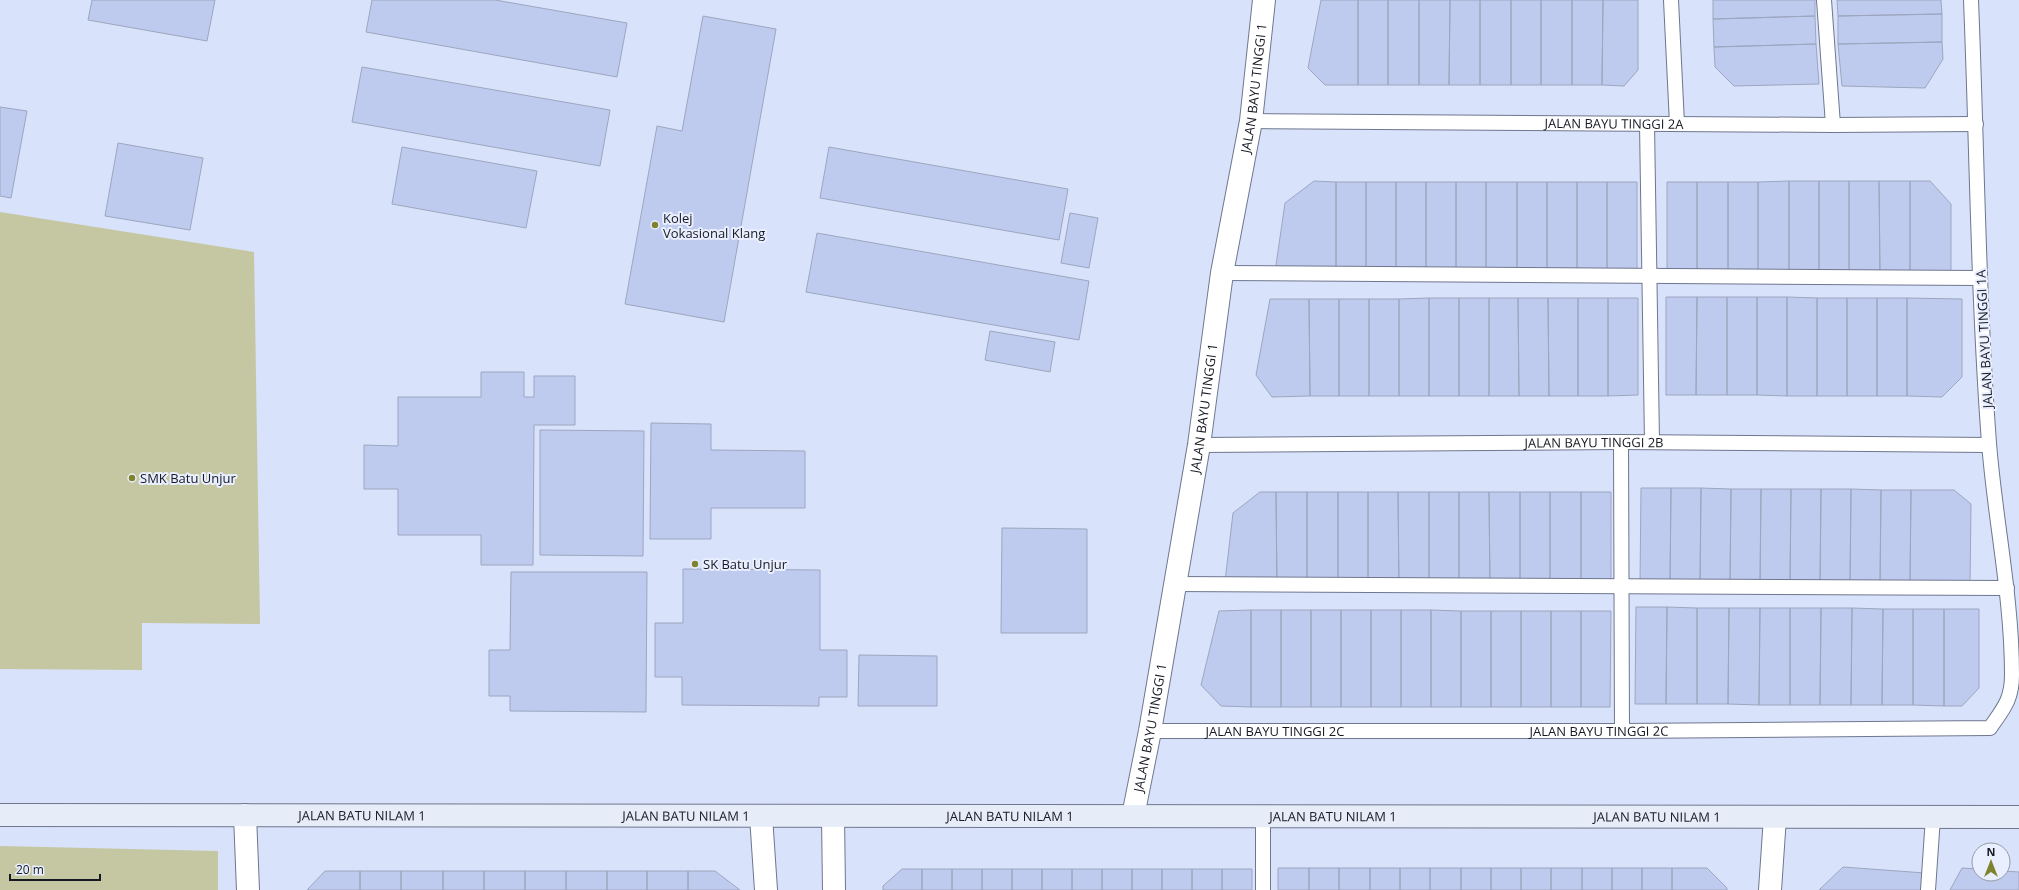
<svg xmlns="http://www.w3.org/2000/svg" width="2019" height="890" font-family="'Open Sans',sans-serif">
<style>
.green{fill:#c4c7a1}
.building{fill:#becbef;stroke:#9da6be}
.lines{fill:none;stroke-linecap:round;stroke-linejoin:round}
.lane-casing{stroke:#6f778e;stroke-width:16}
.street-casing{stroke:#6f778e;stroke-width:24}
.secondary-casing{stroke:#6f778e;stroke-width:24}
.lane{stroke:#fff;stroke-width:14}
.street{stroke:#fff;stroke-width:22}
.secondary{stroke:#e7ecf9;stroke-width:22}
.poi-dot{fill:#7f832e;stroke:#e9efff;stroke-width:1.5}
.labels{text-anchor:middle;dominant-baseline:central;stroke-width:4;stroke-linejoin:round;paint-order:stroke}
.street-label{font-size:13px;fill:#161922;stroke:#e9efff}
.poi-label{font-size:13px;fill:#161922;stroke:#e9efff;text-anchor:start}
</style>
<rect width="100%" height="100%" fill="#d8e2fb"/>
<path class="green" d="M0,212L254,252L260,624L142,623V670L0,669Z
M0,846L218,851V890H0Z"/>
<path class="building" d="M92,0H215L207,41L88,20Z
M372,0H495L627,23L617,77L366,32Z
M1321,0H1358V85H1325L1308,68Z
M1358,0H1388V85H1358Z
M1388,0H1419V85H1388Z
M1419,0H1450L1449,85H1419Z
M1450,0H1480V85H1449Z
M1480,0H1511V85H1480Z
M1511,0H1541V85H1511Z
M1541,0H1572V85H1541Z
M1572,0H1603L1602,85H1572Z
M1603,0H1638V70L1624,86L1602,85Z
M1713,0H1815V16L1713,19Z
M1837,0H1941L1942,14L1838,16Z
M1942,14V42L1838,44V16Z
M703,16L776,29L724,322L625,304L657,126L682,131Z
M1815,16L1816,44L1714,47L1713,19Z
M1942,42L1943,59L1925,88L1842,86L1838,44Z
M1816,44L1819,84L1734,86L1715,67L1714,47Z
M362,67L610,110L600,166L352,122Z
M0,107L27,111L11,198L0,196Z
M118,143L203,158L190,230L105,216Z
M402,147L537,171L526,228L392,204Z
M829,147L1068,189L1059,240L820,198Z
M1314,181L1336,182V279H1274L1285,203Z
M1789,181H1819V276H1789Z
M1789,181V276H1758V182Z
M1819,181H1849V276H1819Z
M1849,181H1879L1880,276H1849Z
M1879,181H1910V276H1880Z
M1910,181H1930L1951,204V276H1910Z
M1336,182H1366V279H1336Z
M1366,182H1396V279H1366Z
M1396,182H1426V279H1396Z
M1426,182H1456V279H1426Z
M1456,182H1486V279H1456Z
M1486,182H1517V279H1486Z
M1517,182H1547V279H1517Z
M1547,182H1577V279H1547Z
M1577,182H1607V279H1577Z
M1607,182H1637V279H1607Z
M1667,182H1697V276L1667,277Z
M1697,182H1728V276H1697Z
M1728,182H1758V276H1728Z
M1070,213L1098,218L1089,268L1061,263Z
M817,233L1089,281L1079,340L806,292Z
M1666,297H1697L1696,395H1666Z
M1697,297H1727V395H1696Z
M1727,297H1757V395H1727Z
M1757,297H1787V396L1757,395Z
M1787,297L1817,298V396H1787Z
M1429,298H1459V396H1429Z
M1429,298V396H1399V299Z
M1459,298H1489V396H1459Z
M1489,298H1518L1519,396H1489Z
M1518,298H1548L1549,396H1519Z
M1548,298H1578V396H1549Z
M1578,298H1608V396H1578Z
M1608,298H1638V395L1608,396Z
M1817,298H1847V396H1817Z
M1847,298H1877V396H1847Z
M1877,298H1907V396H1877Z
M1907,298L1962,299V377L1942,397L1907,396Z
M1270,299H1309L1310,396L1272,397L1256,375Z
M1309,299H1339V396H1310Z
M1339,299H1369V396H1339Z
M1369,299H1399V396H1369Z
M990,331L1055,342L1050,372L985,360Z
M481,372H524V397H534V376H575V425H534L533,565H481V535H398V489H364V445L398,446V397H481Z
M651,423L711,424V450L805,451V508H711V539H650Z
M540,430L644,431L643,556L540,555Z
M1641,488H1671L1670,585L1640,584Z
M1671,488H1701L1700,585H1670Z
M1701,488L1731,489L1730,585H1700Z
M1731,489H1761L1760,585H1730Z
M1761,489H1791L1790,585H1760Z
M1791,489H1821L1820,586L1790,585Z
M1821,489H1851L1850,586H1820Z
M1851,489L1881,490L1880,586H1850Z
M1881,490H1911L1910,586H1880Z
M1911,490H1954L1971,504L1970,586H1910Z
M1260,492H1276L1277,590H1224L1233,513Z
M1276,492H1307V590H1277Z
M1307,492H1338V589L1307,590Z
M1338,492H1368V589H1338Z
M1368,492H1398L1399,589H1368Z
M1398,492H1429V589H1399Z
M1429,492H1459V589H1429Z
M1459,492H1489L1490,589H1459Z
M1489,492H1520V589H1490Z
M1520,492H1550V589H1520Z
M1550,492H1581V589H1550Z
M1581,492H1611V589H1581Z
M1002,528L1087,529V633H1001Z
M683,569L820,570V650H847V697H819V706L682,705V677H655V623H683Z
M511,572H647L646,712L510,711V696H489V650H510Z
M1636,607H1667L1666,704H1635Z
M1667,607L1697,608V704H1666Z
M1697,608H1729L1728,704H1697Z
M1729,608H1760L1759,705L1728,704Z
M1760,608H1790V705H1759Z
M1790,608H1821L1820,705H1790Z
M1821,608H1852L1851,705H1820Z
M1852,608L1883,609L1882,705H1851Z
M1883,609H1913V705H1882Z
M1913,609H1944V706L1913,705Z
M1944,609H1979V688L1962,706H1944Z
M1251,610V707L1221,706L1201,685L1219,611Z
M1251,610H1281V707H1251Z
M1281,610H1311V707H1281Z
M1311,610H1341V707H1311Z
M1341,610H1371V707H1341Z
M1371,610H1401V707H1371Z
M1401,610H1431V707H1401Z
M1431,610L1461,611V707H1431Z
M1461,611H1491V707H1461Z
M1491,611H1521V707H1491Z
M1521,611H1551V707H1521Z
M1551,611H1581V707H1551Z
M1581,611H1611L1610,707H1581Z
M859,655L937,656V706H858Z
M1843,867L1925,873L1923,890H1819Z
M1278,868H1309V890H1278Z
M1309,868H1339V890H1309Z
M1339,868H1370V890H1339Z
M1370,868H1400V890H1370Z
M1400,868H1430V890H1400Z
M1430,868H1461V890H1430Z
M1461,868H1491V890H1461Z
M1491,868H1521V890H1491Z
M1521,868H1551V890H1521Z
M1551,868H1582V890H1551Z
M1582,868H1612V890H1582Z
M1612,868H1642V890H1612Z
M1642,868H1672V890H1642Z
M1672,868H1707L1727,888V890H1672Z
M1962,868L1979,869V874H2003V871L2019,872V890H1950Z
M902,869H922V890H883V886Z
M922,869H952V890H922Z
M952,869H982V890H952Z
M982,869H1012V890H982Z
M1012,869H1042V890H1012Z
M1042,869H1072V890H1042Z
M1072,869H1102V890H1072Z
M1102,869H1132V890H1102Z
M1132,869H1162V890H1132Z
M1162,869H1192V890H1162Z
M1192,869H1222V890H1192Z
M1222,869H1252V890H1222Z
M325,871H360V890H307Z
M360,871H401V890H360Z
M401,871H443V890H401Z
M443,871H484V890H443Z
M484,871H525V890H484Z
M525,871H566V890H525Z
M566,871H607V890H566Z
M607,871H647V890H607Z
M647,871H688V890H647Z
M688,871H715L740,890H688Z"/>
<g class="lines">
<g class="lane-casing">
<g id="lane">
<path d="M1671,0L1677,124"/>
<path d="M1824,0L1833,125"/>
<path id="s1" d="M1251,121L1833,125L1976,124"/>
<path d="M1647,124L1652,442"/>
<path d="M1222,273L1980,278"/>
<path d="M1621,442L1622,731"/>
<path id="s2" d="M1199,445L1621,442L1989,445"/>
<path d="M1175,584L2007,588"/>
<path id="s3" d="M1150,731H1622L1990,728C2003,709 2012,700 2012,675C2012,597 1995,520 1989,443C1978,296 1977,148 1971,0"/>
<path d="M1263,890V816"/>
<path d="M1928,890L1933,817"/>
</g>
</g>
<g class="street-casing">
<g id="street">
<path d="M245,815L248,890"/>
<path d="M761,816L766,890"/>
<path d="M833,816L834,890"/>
<path id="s4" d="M1133,816L1150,731L1199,445L1222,273L1251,121L1264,0"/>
<path d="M1770,890L1775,817"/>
</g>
</g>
<g class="secondary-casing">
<g id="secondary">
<path id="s5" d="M0,815L2019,817"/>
</g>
</g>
<use href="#lane" class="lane"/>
<use href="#street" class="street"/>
<use href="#secondary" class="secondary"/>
</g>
<g class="poi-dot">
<circle cx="655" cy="225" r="4"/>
<circle cx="132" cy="478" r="4"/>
<circle cx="695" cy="564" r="4"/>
</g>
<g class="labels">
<g class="street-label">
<text stroke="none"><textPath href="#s4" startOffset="738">JALAN BAYU TINGGI 1</textPath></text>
<text stroke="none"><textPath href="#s1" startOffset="363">JALAN BAYU TINGGI 2A</textPath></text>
<text transform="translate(1984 339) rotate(-93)">JALAN BAYU TINGGI 1A</text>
<text stroke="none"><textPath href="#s4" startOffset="414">JALAN BAYU TINGGI 1</textPath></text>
<text stroke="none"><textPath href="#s2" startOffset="395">JALAN BAYU TINGGI 2B</textPath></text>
<text stroke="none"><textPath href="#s4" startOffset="90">JALAN BAYU TINGGI 1</textPath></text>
<text stroke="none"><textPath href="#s3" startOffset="125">JALAN BAYU TINGGI 2C</textPath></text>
<text stroke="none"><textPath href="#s3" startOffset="449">JALAN BAYU TINGGI 2C</textPath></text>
<text stroke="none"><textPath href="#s5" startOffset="362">JALAN BATU NILAM 1</textPath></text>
<text stroke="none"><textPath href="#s5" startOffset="686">JALAN BATU NILAM 1</textPath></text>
<text stroke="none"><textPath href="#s5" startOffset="1010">JALAN BATU NILAM 1</textPath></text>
<text stroke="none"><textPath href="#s5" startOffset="1333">JALAN BATU NILAM 1</textPath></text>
<text stroke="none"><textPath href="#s5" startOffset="1657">JALAN BATU NILAM 1</textPath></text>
</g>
<g class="poi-label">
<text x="663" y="218">Kolej<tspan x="663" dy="15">Vokasional Klang</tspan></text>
<text x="140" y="478">SMK Batu Unjur</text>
<text x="703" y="564">SK Batu Unjur</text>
</g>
</g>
<g transform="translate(1991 862)"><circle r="19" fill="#e9efff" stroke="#9599a7"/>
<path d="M0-3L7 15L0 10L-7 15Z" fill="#7f832e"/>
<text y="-6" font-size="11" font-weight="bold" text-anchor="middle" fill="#161922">N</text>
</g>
<path d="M10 874v6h90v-6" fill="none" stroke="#161922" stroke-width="2"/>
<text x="16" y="874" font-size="12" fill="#161922" stroke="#e9efff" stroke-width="3" paint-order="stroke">20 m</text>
</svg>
